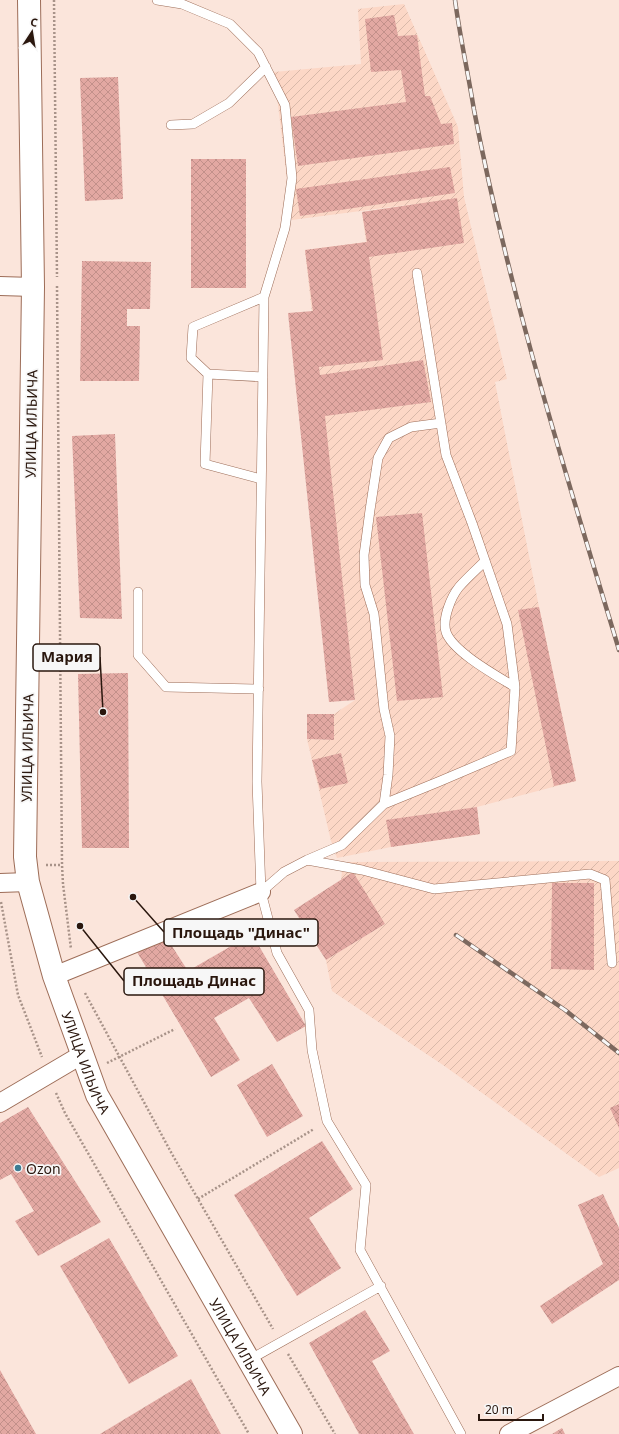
<svg xmlns="http://www.w3.org/2000/svg" width="619" height="1434" font-family="'Noto Sans',sans-serif">
<style>
.industrial{fill:url(#industrial-furrows)}
.building{fill:url(#building-cross-hatch)}
.lines{fill:none;stroke-linecap:round;stroke-linejoin:round}
.lane-casing{stroke:#9d6d58;stroke-width:10}
.street-casing{stroke:#9d6d58;stroke-width:20}
.secondary-casing{stroke:#9d6d58;stroke-width:24}
.path{stroke:#a89389;stroke-width:2.5;stroke-dasharray:2 2;stroke-linecap:butt}
.lane{stroke:#fff;stroke-width:9}
.street{stroke:#fff;stroke-width:18}
.secondary{stroke:#fff;stroke-width:22}
.rail-casing{stroke:#7c685e;stroke-width:4.5}
.rail{stroke:#f7f7f7;stroke-width:3;stroke-dasharray:9;stroke-linecap:butt}
.poi-dot{fill:#3e7b92;stroke:#f7f7f7;stroke-width:1.5}
.labels{text-anchor:middle;dominant-baseline:central;stroke-width:3.5;stroke-linejoin:round;paint-order:stroke}
.street-label{font-size:14px;fill:#2a170e;stroke:#f7f7f7}
.poi-label{font-size:14px;fill:#2a170e;stroke:#f7f7f7;text-anchor:start}
.leader{fill:none;stroke:#2a170e;stroke-width:1.5}
.callout-dot{fill:#2a170e;stroke:#f7f7f7;stroke-width:1.5}
.callout{fill:#f7f7f7;stroke:#2a170e;stroke-width:1.5}
.callout-label{font-size:15px;text-anchor:middle;font-weight:bold;fill:#2a170e}
</style>
<defs>
<pattern id="industrial-furrows" width="10" height="10" patternUnits="userSpaceOnUse"><rect width="10" height="10" fill="#fcd7c6"/><path d="M-1 1l2-2M0 10L10 0M9 11l2-2" fill="none" stroke="#d8b8a9"/></pattern>
<pattern id="building-cross-hatch" width="8" height="8" patternUnits="userSpaceOnUse"><rect width="8" height="8" fill="#e2a8a2"/><path d="M0 0l8 8M0 8l8-8" fill="none" stroke="#c2908a"/></pattern>
</defs>
<rect width="100%" height="100%" fill="#fbe5db"/>
<path class="industrial" d="M404,4L458,127L464,197L507,379L495,382L539,607L576,781L477,807L480,834L391,847L337,858L331,841L307,739L334,740V714L355,700L305,250L366,242L362,212L414,204L292,220L274,72L361,64L358,9Z
M619,861V1168L599,1177L443,1065L332,991L326,960L385,924L341,880L343,862Z"/>
<path class="building" d="M394,15L398,36L417,35L425,96H430L441,124L452,123L454,144L298,166L291,117L406,102L401,70L371,72L365,19Z
M118,77L123,199L85,201L80,78Z
M191,159H246V288H191Z
M450,167L455,193L300,216L296,189Z
M457,198L464,243L369,257L383,360L319,367L320,375L423,360L431,402L325,416L355,700L329,702L288,313L313,311L305,250L367,242L362,212Z
M82,261L151,262L150,309H127V326H140L139,381H80Z
M115,434L122,619L80,618L72,436Z
M422,513L443,697L397,701L376,517Z
M539,607L576,781L554,786L518,610Z
M128,673L129,848H82L78,674Z
M307,714H334V740L307,739Z
M341,753L348,783L320,789L312,760Z
M477,807L480,834L391,847L386,820Z
M353,872L385,924L326,960L294,910Z
M552,883H594V970L551,969Z
M252,934L306,1026L277,1042L249,998L214,1018L240,1060L211,1077L137,952L166,937L188,971Z
M272,1064L303,1116L267,1137L237,1085Z
M619,1104V1128L610,1108Z
M28,1107L101,1222L38,1256L15,1221L34,1211L11,1174L0,1180V1123Z
M322,1141L353,1189L309,1218L341,1268L297,1296L234,1195Z
M603,1194L619,1228V1280L552,1324L540,1306L603,1264L578,1205Z
M109,1238L178,1356L129,1384L60,1266Z
M365,1310L390,1351L372,1361L414,1434H359L309,1343Z
M0,1370L36,1434H0Z
M191,1379L221,1434H100Z
M562,1428L565,1434H552Z"/>
<g class="lines">
<g class="lane-casing">
<path id="lane" d="M157,0L182,4L230,24L258,52L285,105L292,178L285,228L264,297L257,782L261,892L277,953L309,1010L312,1050L327,1121L366,1185L360,1250L461,1434
M171,125L193,124L229,103L266,67
M208,374L263,377
M261,479L205,464L208,374L191,358L193,327L264,297
M485,561C477,569 467,578 459,587C451,597 442,619 446,632C453,652 497,676 515,687
M138,592V655L166,687L259,689
M384,804L388,775L390,736L384,709L374,614L365,585L364,555L370,510L378,458L389,438L411,427L441,423
M307,860L342,845L384,804L438,782L511,751L515,687L507,624L472,523L446,455L417,273
M261,892L284,872L307,860L362,870L434,889L590,874L605,880L612,963
M249,1360L381,1286"/>
</g>
<g class="street-casing">
<path id="street" d="M0,286L33,287
M0,883L28,882
M54,976L261,892
M0,1103L83,1054
M509,1434L619,1376"/>
</g>
<g class="secondary-casing">
<g id="secondary">
<path id="s1" d="M29,0L33,287L25,857L28,882L54,976L97,1095L291,1434"/>
</g>
</g>
<path class="path" d="M54,0L57,277
M57,286L62,865L63,884L71,949
M46,865H61
M1,902L18,995L42,1057
M85,993L172,1154L273,1329
M107,1063L175,1029
M56,1093L65,1113L249,1434
M198,1199L314,1129
M288,1354L335,1434"/>
<use href="#lane" class="lane"/>
<use href="#street" class="street"/>
<use href="#secondary" class="secondary"/>
<g class="rail-casing">
<path id="rail" d="M455,0C460,37 468,73 474,110C509,293 565,471 619,650
M456,935L565,1010L619,1053"/>
</g>
<use href="#rail" class="rail"/>
</g>
<circle class="poi-dot" cx="18" cy="1168" r="4"/>
<g class="labels">
<g class="street-label">
<text transform="translate(31 424) rotate(-89)">УЛИЦА ИЛЬИЧА</text>
<text transform="translate(27 748) rotate(-89)">УЛИЦА ИЛЬИЧА</text>
<text stroke="none"><textPath href="#s1" startOffset="1072">УЛИЦА ИЛЬИЧА</textPath></text>
<text stroke="none"><textPath href="#s1" startOffset="1396">УЛИЦА ИЛЬИЧА</textPath></text>
</g>
<g class="poi-label">
<text x="26" y="1168">Ozon</text>
</g>
</g>
<path class="leader" d="M103 712L100 657M133 897L164 932M80 926L124 981"/>
<g class="callout-dot">
<circle cx="103" cy="712" r="4"/>
<circle cx="133" cy="897" r="4"/>
<circle cx="80" cy="926" r="4"/>
</g>
<g class="callout">
<rect x="33" y="644" width="67" height="27" rx="4"/>
<rect x="164" y="919" width="154" height="27" rx="4"/>
<rect x="124" y="968" width="140" height="27" rx="4"/>
</g>
<g class="callout-label">
<text x="67" y="662">Мария</text>
<text x="241" y="938">Площадь "Динас"</text>
<text x="194" y="986">Площадь Динас</text>
</g>
<g transform="translate(32 32) rotate(12)" stroke="#f7f7f7" stroke-width="3" paint-order="stroke">
<path d="M0-3L7 15L0 10L-7 15Z" fill="#2a170e"/>
<text y="-6" font-size="11" font-weight="bold" text-anchor="middle" fill="#2a170e">С</text>
</g>
<path d="M479 1414v6h64v-6" fill="none" stroke="#2a170e" stroke-width="2"/>
<text x="485" y="1414" font-size="12" fill="#2a170e" stroke="#f7f7f7" stroke-width="3" paint-order="stroke">20 m</text>
</svg>
